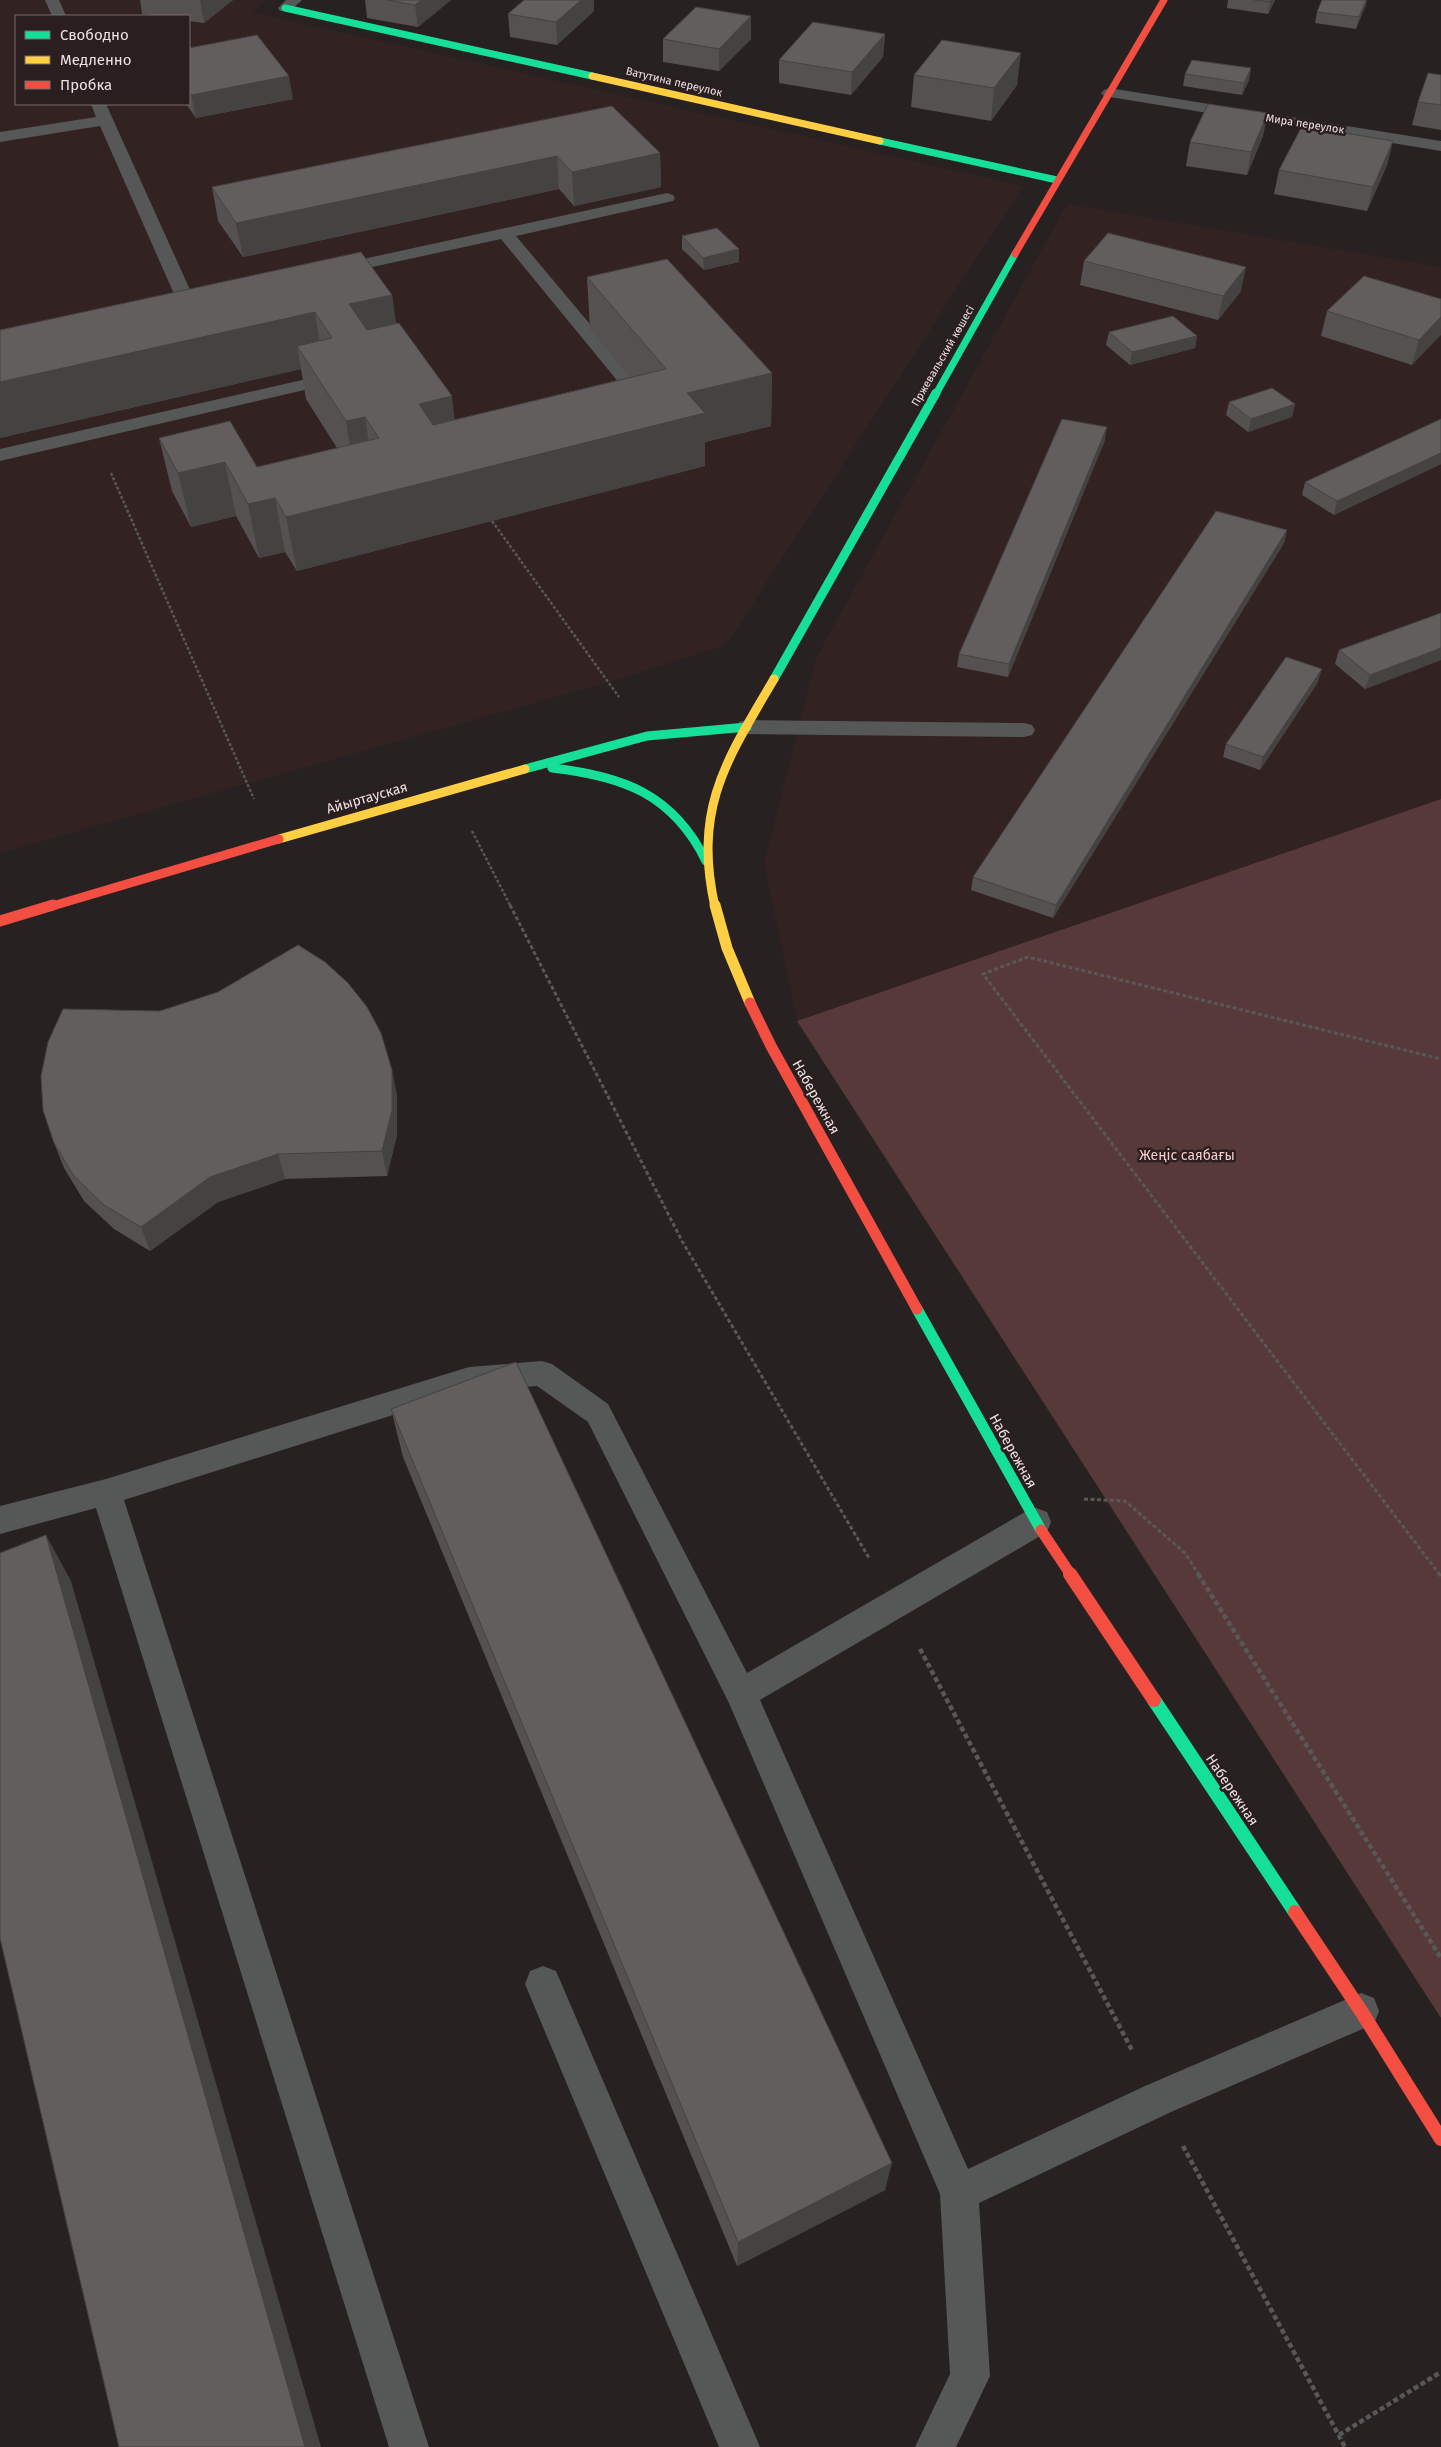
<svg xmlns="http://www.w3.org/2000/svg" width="1441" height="2447" font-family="'Fira Sans',sans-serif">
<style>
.built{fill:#322;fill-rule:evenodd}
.green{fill:#583939}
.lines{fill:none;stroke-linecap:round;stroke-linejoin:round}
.path-far2{stroke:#595858;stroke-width:2.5;stroke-dasharray:3 2;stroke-linecap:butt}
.path-far1{stroke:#595858;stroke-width:3;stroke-dasharray:4 2.5;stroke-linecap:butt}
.path{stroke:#595858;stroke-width:4.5;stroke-dasharray:5 3;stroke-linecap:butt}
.lane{fill:#565757;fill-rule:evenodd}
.street{fill:#565757;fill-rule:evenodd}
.fast-far3{stroke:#16e098;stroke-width:7}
.fast-far2{stroke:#16e098;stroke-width:9}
.fast-far1{stroke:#16e098;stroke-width:11}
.fast{stroke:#16e098;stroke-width:14}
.slow-far2{stroke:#ffcf43;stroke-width:7}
.slow-far1{stroke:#ffcf43;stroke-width:9}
.slow{stroke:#ffcf43;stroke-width:11}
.jam-far3{stroke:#f24e42;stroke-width:7}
.jam-far2{stroke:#f24e42;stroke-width:9}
.jam-far1{stroke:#f24e42;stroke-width:11}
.jam{stroke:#f24e42;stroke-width:14}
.wall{fill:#555151}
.shaded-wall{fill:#454242}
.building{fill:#635e5e;stroke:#454242}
.labels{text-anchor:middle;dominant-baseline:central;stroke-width:5;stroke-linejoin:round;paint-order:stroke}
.far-street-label{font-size:11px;fill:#ebe2e1;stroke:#2b1e1e}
.street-label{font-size:14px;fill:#ebe2e1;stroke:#2b1e1e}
.park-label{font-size:14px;fill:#f6cbca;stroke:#2b1e1e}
</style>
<rect width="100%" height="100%" fill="#282121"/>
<path class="built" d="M0,0H267L252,12L1023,186L726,645L609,682L0,853ZM16,16H189V104H16Z
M1067,204L1441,267V799L797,1021L764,863L816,658Z"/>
<path class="green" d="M1441,799V2018L797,1021Z"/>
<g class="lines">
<path class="path-far2" d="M111,473L254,799
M492,521L619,697
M472,831L511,907"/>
<path class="path-far1" d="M510,905L682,1241L869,1558
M1084,1499L1125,1501L1185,1553L1199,1575
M1440,1575L983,974L1028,957L1441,1059"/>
<path class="path" d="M1198,1574L1441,1958
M1440,1574L1441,1576
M920,1649L1133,2052
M1183,2146L1345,2447
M1339,2435L1441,2372"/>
<path class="lane" d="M45,0H59L66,16H52Z
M91,104H106L196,303L193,307H181L178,303L100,126L0,142V132L96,117Z
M667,193L673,195L675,198L673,201L516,236L657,404L659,408L657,412H643L501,239L331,276L325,275L322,271L325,267L331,266Z
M324,375L330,376L333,380L330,384L0,461V449Z
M747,720L1024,723L1032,725L1035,730L1032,735L1024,737L747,734L739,732L736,727L739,722Z
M542,1361L552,1364L608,1404L747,1673L1025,1512L1036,1508L1047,1512L1051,1522L1047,1532L760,1700L968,2169L1145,2086L1361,1993L1374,1998L1379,2011L1374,2024L1171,2112L979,2203L990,2376L956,2447H915L950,2374L940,2194L729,1703L588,1422L537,1386L469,1391L124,1500L429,2447H389L96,1508L0,1534V1506L106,1479L469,1367Z
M543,1966L556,1971L760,2447H719L525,1984L530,1971Z"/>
<path class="street" d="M286,0H302L290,11H280L278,8Z
M1109,88L1441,141V151L1104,96L1101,93L1104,90Z"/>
<path class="fast-far3" d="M285,8L592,76
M880,141L1057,180
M936,394L1015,254"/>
<path class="fast-far2" d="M774,679L936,393
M552,768C623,776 673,794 706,861
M525,769L647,736L747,727"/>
<path class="fast-far1" d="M917,1309L1041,1530"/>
<path class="fast" d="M1154,1700L1295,1912"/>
<path class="slow-far2" d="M592,76L880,141"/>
<path class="slow-far1" d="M279,839L525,769
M715,907C693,808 726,761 774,679"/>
<path class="slow" d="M715,905L727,948L750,1003"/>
<path class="jam-far3" d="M1015,254L1164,0"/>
<path class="jam-far2" d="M49,907L279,839"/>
<path class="jam-far1" d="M0,921L53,905
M750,1003L771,1046L917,1309
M1041,1530L1071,1575"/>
<path class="jam" d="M1070,1574L1154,1700
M1295,1912L1361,2011L1441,2139"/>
</g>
<path class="wall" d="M140,0H233L204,23L189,21V16H160L142,14Z
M365,0H451L418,27L367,18Z
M524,0H594V11L557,45L510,37L508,14Z
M1228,0H1275L1268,14L1227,8Z
M1322,0H1367L1356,29L1315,23L1317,12Z
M885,34L883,57L851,95L779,83V60Z
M663,39H751L719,71L663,62Z
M189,48L293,99L196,118L186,104H189Z
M1251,68L1249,80L1242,95L1183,86L1185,74Z
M914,75L1017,85L991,121L911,107Z
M1441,75V130L1412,125L1418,102Z
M612,106L660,153L661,187L574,206L559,189L243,257L218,221L212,187Z
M1263,136L1247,175L1186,166L1190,142Z
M1393,141L1387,165L1367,211L1274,194L1279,170Z
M682,236L739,249V262L704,270L682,249Z
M1084,261L1241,291L1218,320L1080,285Z
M587,277L772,373L771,426L705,442V466L297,571L285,552L259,558L236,516L191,527L172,491L159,438L257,467L337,448L306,399L301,369L0,438V330L392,295L396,324L455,420L630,377L590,329Z
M1441,299L1412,365L1321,336L1327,311Z
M1109,332L1197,336L1195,348L1130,365L1106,345Z
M1229,402L1295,404L1292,417L1248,432L1226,415Z
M1441,419V464L1334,515L1302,495L1305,482Z
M1105,440L1008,677L957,667L959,654Z
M1287,530L1284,543L1053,918L971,890L973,877Z
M1441,613V660L1365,689L1335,664L1339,650Z
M1318,682L1260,770L1223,757L1226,744Z
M397,1095V1135L387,1176L285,1179L218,1202L150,1251L114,1229L84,1201L64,1168L54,1143Z
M391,1409L885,2190L737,2266L403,1457Z"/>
<path class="shaded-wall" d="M200,0H233L204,23Z
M421,0H451L418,27L415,5Z
M581,0H594V11L557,45L556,22Z
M1271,0H1275L1268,14L1270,2Z
M1366,0H1367L1366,5L1356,29L1359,17Z
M751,16V39L719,71V49Z
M885,34L883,57L851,95L852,72Z
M1021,53L1017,85L991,121L994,88Z
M1251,68L1249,80L1242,95L1244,83Z
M289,76L293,99L196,118L191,95Z
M1268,113L1263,136L1247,175L1251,152Z
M1393,141L1387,165L1367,211L1373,187Z
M660,153L661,187L574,206L572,172Z
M557,156L559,189L243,257L236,223Z
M739,249V262L704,270L703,258Z
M1246,267L1241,291L1218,320L1223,296Z
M392,295L399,347L357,357L349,304Z
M315,312L323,364L297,346L301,369L0,438V382Z
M1441,317V335L1412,365L1419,340Z
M1197,336L1195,348L1130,365L1132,352Z
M772,373L771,426L705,442V466L297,571L286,517L687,393Z
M452,396L458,449L426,457L419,404Z
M1295,404L1292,417L1248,432L1251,419Z
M365,417L373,470L354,474L346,421Z
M1107,427L1105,440L1008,677L1009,664Z
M1441,453V464L1334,515L1337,501Z
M225,462L236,516L191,527L178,473Z
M275,498L285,552L259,558L248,504Z
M1287,530L1284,543L1053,918L1056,905Z
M1441,648V660L1365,689L1370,675Z
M1322,669L1318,682L1260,770L1263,757Z
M392,1070L397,1095V1135L387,1176L382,1151Z
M278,1154L285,1179L218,1202L150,1251L141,1227L210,1177Z
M46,1535L71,1581L321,2447H305Z
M892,2163L885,2190L737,2266L738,2242Z"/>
<path class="building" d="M387,0H421L415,5Z
M524,0H581L556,22L508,14Z
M1254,0H1271L1270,2Z
M1322,0H1366L1359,17L1317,12Z
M696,7L751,16L719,49L663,39Z
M813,22L885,34L852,72L779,60Z
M257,35L289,76L191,95L189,92V48Z
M942,40L1021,53L994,88L914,75Z
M1192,60L1251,68L1244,83L1185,74Z
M1428,73L1441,75V105L1418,102Z
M1208,104L1268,113L1251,152L1190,142Z
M612,106L660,153L572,172L557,156L236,223L212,187Z
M1302,126L1393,141L1373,187L1279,170Z
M717,228L739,249L703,258L682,236Z
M1108,233L1246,267L1223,296L1084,261Z
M361,252L392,295L349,304L367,330L399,323L452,396L419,404L433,425L666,369L587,277L667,259L772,373L687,393L705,413L286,517L275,498L248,504L225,462L178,473L159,438L230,421L257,467L379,438L365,417L346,421L297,346L332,338L315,312L0,382V330Z
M1364,276L1441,299V317L1419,340L1327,311Z
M1173,316L1197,336L1132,352L1109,332Z
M1272,388L1295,404L1251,419L1229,402Z
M1062,419L1107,427L1009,664L959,654Z
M1441,419V453L1337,501L1305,482Z
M1216,511L1287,530L1056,905L973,877Z
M1441,613V648L1370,675L1339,650Z
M1286,657L1322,669L1263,757L1226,744Z
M298,945L325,962L348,983L367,1007L381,1033L392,1070V1110L382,1151L278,1154L210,1177L141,1227L104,1205L74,1176L54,1143L43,1110L41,1076L48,1042L63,1009L160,1011L218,992Z
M516,1362L892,2163L738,2242L391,1409Z
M46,1535L305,2447H119L0,1938V1553Z"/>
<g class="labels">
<g class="far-street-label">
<text transform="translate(674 82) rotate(13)">Ватутина переулок</text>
<text transform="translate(1305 124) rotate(9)">Мира переулок</text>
<text transform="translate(943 356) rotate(-60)">Пржевальский көшесі</text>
</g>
<g class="street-label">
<text transform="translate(367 798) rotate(-16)">Айыртауская</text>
<text transform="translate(816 1097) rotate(61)">Набережная</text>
<text transform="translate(1013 1451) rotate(61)">Набережная</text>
<text transform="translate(1232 1790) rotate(56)">Набережная</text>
</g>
<g class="park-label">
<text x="1187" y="1155">Жеңіс саябағы</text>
</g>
</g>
<rect x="15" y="15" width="175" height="90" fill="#2b1e1e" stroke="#786c6c"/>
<rect x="25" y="31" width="25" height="8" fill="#16e098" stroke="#786c6c"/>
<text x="60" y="40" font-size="15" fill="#ebe2e1">Свободно</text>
<rect x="25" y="56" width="25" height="8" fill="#ffcf43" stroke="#786c6c"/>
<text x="60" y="65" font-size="15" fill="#ebe2e1">Медленно</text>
<rect x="25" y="81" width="25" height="8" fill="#f24e42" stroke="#786c6c"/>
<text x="60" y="90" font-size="15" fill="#ebe2e1">Пробка</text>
</svg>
